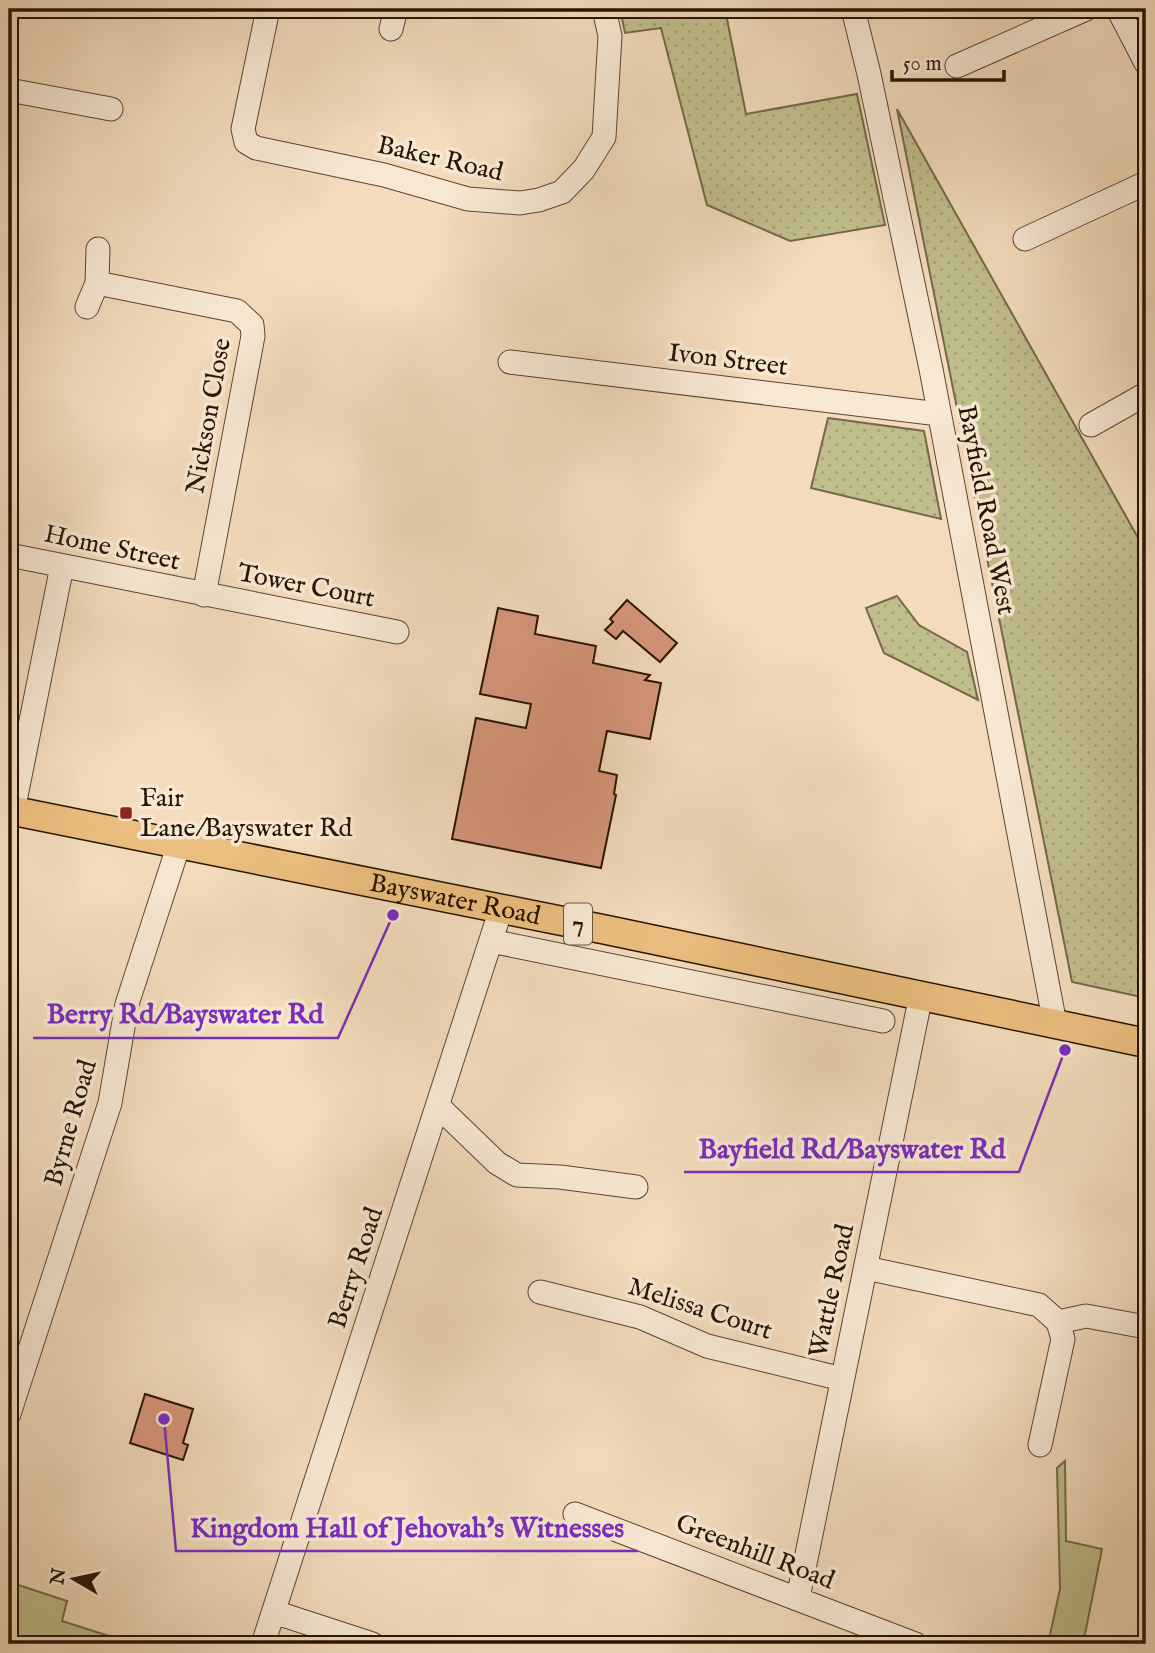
<svg xmlns="http://www.w3.org/2000/svg" width="1155" height="1653" font-family="'IM FELL English',serif">
<style>
.grass{fill:url(#grass-dots);stroke:#746948;stroke-width:2}
.park{fill:#c0be8d;stroke:#746948;stroke-width:2}
.building{fill:#d7957a;stroke:#271403;stroke-width:2}
.lines{fill:none;stroke-linecap:round;stroke-linejoin:round}
.minor-casing{stroke:#5a4631;stroke-width:25}
.major-casing{stroke:#271403;stroke-width:31}
.minor{stroke:#f7e8d3;stroke-width:23}
.major{stroke:#eabe7e;stroke-width:28}
.poi-dot{fill:#8f2418;stroke:#f7e8d3;stroke-width:2.5}
.labels{text-anchor:middle;dominant-baseline:central;stroke-width:7;stroke-linejoin:round;paint-order:stroke}
.shield{fill:#f7e8d3;stroke:#655441;stroke-width:2}
.shield-label{font-size:24px;font-weight:bold;fill:#271403}
.street-label{font-size:26px;fill:#271403;stroke:#f7e8d3}
.poi-label{font-size:26px;fill:#271403;stroke:#f7e8d3;text-anchor:start}
.leader{fill:none;stroke:#7b2cbf;stroke-width:2.5}
.callout-dot{fill:#7b2cbf;stroke:#f7e8d3;stroke-width:2.5}
.callout-label{font-size:28px;text-anchor:middle;font-weight:bold;fill:#7b2cbf;stroke:#f7e8d3;stroke-width:7;stroke-linejoin:round;paint-order:stroke}
</style>
<defs>
<pattern id="grass-dots" width="8" height="8" patternUnits="userSpaceOnUse" patternTransform="scale(1.75)"><rect width="8" height="8" fill="#c0be8d"/><path d="M2 2h.1M6 6h.1" fill="none" stroke="#a5a278" stroke-width="1.8" stroke-linecap="round"/></pattern>
</defs>
<rect width="100%" height="100%" fill="#f3dbbb"/>
<filter id="stains"><feTurbulence type="fractalNoise" baseFrequency=".00286" numOctaves="4"/><feColorMatrix values="0 0 0 0 .2 0 0 0 0 .09 0 0 0 0 .02 0 0 0 .5 -.17"/></filter>
<radialGradient id="worn" r=".72"><stop offset=".6" stop-color="#630" stop-opacity="0"/><stop offset="1" stop-color="#630" stop-opacity=".3"/></radialGradient>
<path class="grass" d="M620,9H725L746,114L857,94L885,225L790,241L707,205L661,28L625,33Z
M897,109L1146,552V998L1072,982Z
M828,418L924,431L941,519L811,488Z
M897,596L919,625L967,652L978,700L884,653L866,608Z"/>
<path class="park" d="M1065,1461L1066,1541L1102,1549L1083,1644H1048L1060,1589L1057,1468Z
M9,1582L67,1601L62,1621L134,1644H9Z"/>
<path class="building" d="M627,600L677,643L660,662L623,631L616,639L605,630L613,622L610,619Z
M498,608L538,616L535,634L596,646L593,663L650,675L645,680L661,683L650,739L607,731L599,771L617,775L614,794L616,795L601,868L452,839L476,718L526,728L531,704L480,694Z
M145,1394L193,1409L183,1443L188,1445L183,1460L130,1443Z"/>
<g class="lines">
<g class="minor-casing">
<path id="minor" d="M268,9L243,129L246,142L256,148L384,175L468,199L520,203L539,200L562,192L584,169L604,137L610,36L604,9
M853,9L869,74L931,369L1055,1024
M1118,9L1146,63
M391,29L396,9
M957,66L1086,9
M9,90L111,109
M1025,239L1146,183
M97,283L237,311L252,325L253,336L204,595
M87,307L97,283L98,249
M510,362L939,414
M1091,425L1146,394
M9,555L397,632
M13,811L62,566
M491,941L883,1021
M438,1106L497,1163L517,1175L560,1177L636,1187
M866,1268L1039,1305L1058,1322L1086,1316L1146,1327
M540,1292L640,1317L707,1346L842,1379
M9,1414L110,1103L127,1004L179,844
M1040,1445L1063,1339L1058,1322
M575,1514L915,1644
M798,1598L921,995
M274,1612L372,1644
M263,1644L501,909"/>
</g>
<g class="major-casing">
<g id="major">
<path id="s1" d="M9,810L607,930L1146,1043"/>
</g>
</g>
<use href="#minor" class="minor"/>
<use href="#major" class="major"/>
</g>
<rect class="poi-dot" x="119" y="806" width="14" height="14" rx="3.5"/>
<g class="labels">
<rect class="shield" x="564" y="903.5" width="28" height="41" rx="5"/>
<g class="shield-label">
<text x="578" y="924">7</text>
</g>
<g class="street-label">
<text transform="translate(440 159) rotate(13)">Baker Road</text>
<text transform="translate(728 360) rotate(7)">Ivon Street</text>
<text transform="translate(209 416) rotate(-80)">Nickson Close</text>
<text transform="translate(986 510) rotate(79)">Bayfield Road West</text>
<text transform="translate(112 548) rotate(12)">Home Street</text>
<text transform="translate(306 586) rotate(11)">Tower Court</text>
<text stroke="none"><textPath href="#s1" startOffset="455">Bayswater Road</textPath></text>
<text transform="translate(71 1123) rotate(-74)">Byrne Road</text>
<text transform="translate(356 1268) rotate(-72)">Berry Road</text>
<text transform="translate(832 1291) rotate(-78)">Wattle Road</text>
<text transform="translate(700 1309) rotate(18)">Melissa Court</text>
<text transform="translate(755 1552) rotate(21)">Greenhill Road</text>
</g>
<g class="poi-label">
<text x="140" y="798">Fair<tspan x="140" dy="30">Lane/Bayswater Rd</tspan></text>
</g>
</g>
<path class="leader" d="M393 915L338 1038H33M1065 1050L1019 1172H684M164 1419L176 1551H638"/>
<g class="callout-dot">
<circle cx="393" cy="915" r="7"/>
<circle cx="1065" cy="1050" r="7"/>
<circle cx="164" cy="1419" r="7"/>
</g>
<g class="callout-label">
<text x="185" y="1023">Berry Rd/Bayswater Rd</text>
<text x="852" y="1158">Bayfield Rd/Bayswater Rd</text>
<text x="407" y="1537">Kingdom Hall of Jehovah's Witnesses</text>
</g>
<rect width="1155" height="1653" fill="none" stroke="#f3dbbb" stroke-width="35"/>
<rect x="10" y="10" width="1134" height="1632" fill="none" stroke="#271403" stroke-width="3.5"/>
<rect x="18" y="18" width="1120" height="1618" fill="none" stroke="#271403" stroke-width="2"/>
<g transform="translate(74 1579) rotate(279)" stroke="#f7e8d3" stroke-width="5" paint-order="stroke">
<path d="M0-5L12 26L0 18L-12 26Z" fill="#271403"/>
<text y="-10" font-size="19" font-weight="bold" text-anchor="middle" fill="#271403">N</text>
</g>
<path d="M892 70v10h112v-10" fill="none" stroke="#271403" stroke-width="3.5"/>
<text x="903" y="70" font-size="21" fill="#271403" stroke="#f7e8d3" stroke-width="5" paint-order="stroke">50 m</text>
<rect width="100%" height="100%" filter="url(#stains)"/>
<rect width="100%" height="100%" fill="url(#worn)"/>
</svg>
